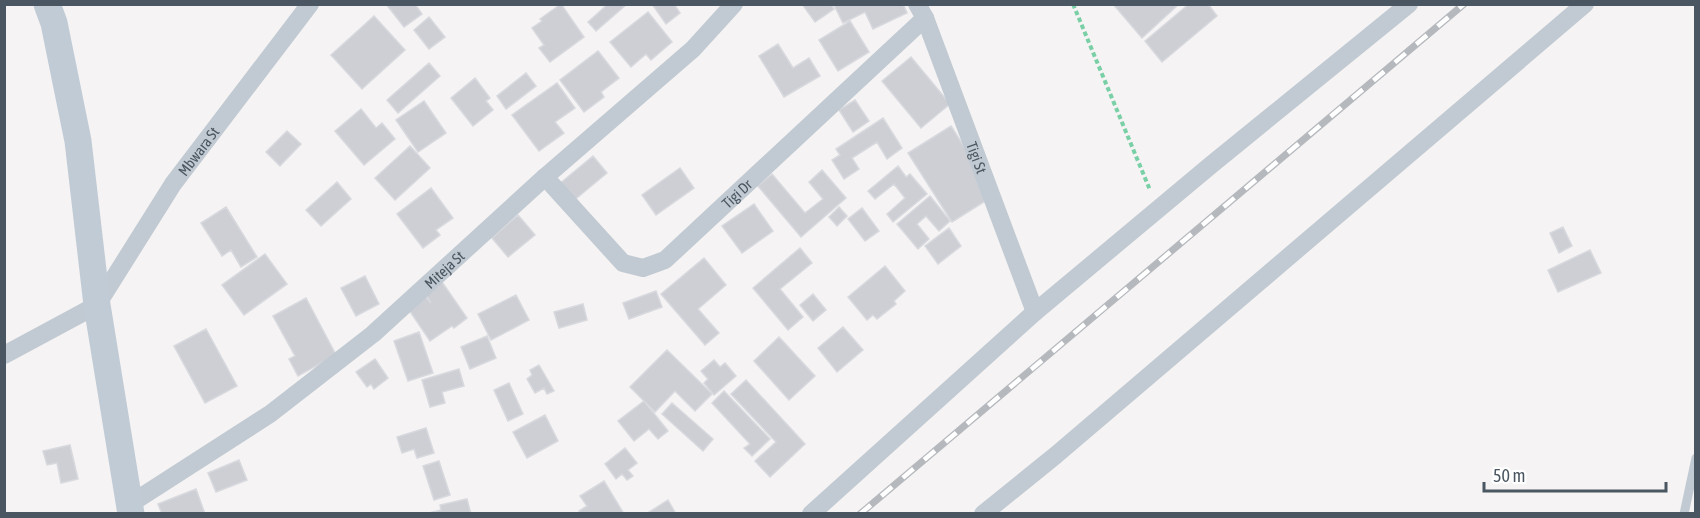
<svg xmlns="http://www.w3.org/2000/svg" width="1700" height="518" font-family="'Asap Condensed',sans-serif">
<style>
.building{fill:#cdcfd5;stroke:#d7d9de;stroke-width:1.5}
.lines{fill:none;stroke-linecap:round;stroke-linejoin:round}
.path{stroke:#7ad0a6;stroke-width:4;stroke-dasharray:4.5 3;stroke-linecap:butt}
.lane{stroke:#c1cad2;stroke-width:9}
.street{stroke:#c1cad2;stroke-width:18}
.secondary{stroke:#c1cbd6;stroke-width:27}
.rail-casing{stroke:#b5b8bd;stroke-width:7}
.rail{stroke:#fff;stroke-width:4.5;stroke-dasharray:14;stroke-linecap:butt}
.labels{text-anchor:middle;dominant-baseline:central;stroke-width:4.5;stroke-linejoin:round;paint-order:stroke}
.street-label{font-size:15px;fill:#4a5661;stroke:#fff}
</style>
<rect width="100%" height="100%" fill="#f5f3f3"/>
<path class="building" d="M386,4H415L422,14L404,27Z
M561,4L584,37L550,62L539,48L544,45L532,28L542,21L540,19Z
M608,4H627L596,31L588,22Z
M652,4H674L680,13L666,24Z
M802,4H831L834,9L815,22Z
M903,4L907,13L873,29L865,12L843,23L834,5Z
M1113,4H1179L1142,38Z
M1189,4H1208L1217,16L1162,62L1145,41Z
M648,12L672,42L651,60L646,54L631,67L610,42Z
M374,16L405,50L362,89L331,55Z
M429,17L445,37L429,49L414,30Z
M850,21L869,52L838,71L819,40Z
M778,44L793,68L809,58L820,76L784,97L759,56Z
M598,51L619,78L601,92L604,97L584,112L560,80Z
M911,57L950,104L921,128L882,81Z
M429,63L440,76L398,113L387,100Z
M526,73L536,86L506,109L497,96Z
M475,78L490,98L486,101L493,110L473,126L451,98Z
M557,83L575,108L555,122L564,133L539,151L512,115Z
M855,100L869,121L853,132L839,110Z
M424,101L446,133L418,152L396,120Z
M361,109L376,128L382,123L395,139L364,165L335,131Z
M883,118L902,148L887,159L877,142L852,158L859,169L844,179L832,160L840,155L836,149Z
M951,126L995,195L952,222L908,153Z
M287,131L301,144L280,166L266,152Z
M410,146L430,168L395,200L375,178Z
M593,156L607,173L572,202L558,185Z
M898,166L906,177L910,174L927,194L893,222L887,214L905,198L894,184L875,199L868,191Z
M680,168L694,188L656,215L642,195Z
M822,170L846,198L801,237L758,186L772,174L805,213L823,199L809,182Z
M337,182L351,199L321,226L306,210Z
M431,188L453,218L436,230L440,235L423,248L397,214Z
M930,196L950,221L939,231L926,216L917,224L929,239L918,249L897,224Z
M754,204L773,231L742,253L722,226Z
M226,207L257,257L241,267L231,250L222,256L201,223Z
M839,207L847,216L837,226L829,217Z
M862,208L879,231L865,241L848,219Z
M518,215L535,235L508,257L492,238Z
M1563,227L1572,246L1559,253L1550,233Z
M949,228L961,246L938,264L925,246Z
M800,248L812,263L780,289L803,317L788,330L753,288Z
M1590,250L1601,273L1558,292L1548,270Z
M265,254L287,284L244,315L222,285Z
M704,258L726,285L698,309L719,333L705,345L661,294Z
M885,266L905,291L894,301L896,304L877,319L873,315L867,320L848,297Z
M365,276L379,304L356,316L341,288Z
M442,282L467,318L454,328L452,326L430,341L407,307L424,295L431,303L425,293Z
M656,291L662,307L629,319L623,303Z
M813,294L826,310L813,321L800,305Z
M516,295L529,320L491,340L478,314Z
M306,298L336,355L298,376L289,359L295,356L273,316Z
M583,304L587,320L559,328L554,312Z
M843,327L863,350L837,372L818,348Z
M206,329L237,386L205,403L174,346Z
M419,332L433,373L408,381L394,341Z
M487,336L496,358L470,369L461,347Z
M779,337L815,376L789,400L754,361Z
M667,350L712,394L695,411L675,391L655,412L630,387Z
M375,359L388,378L374,389L371,384L367,387L356,372Z
M714,360L720,367L725,363L736,376L714,395L704,383L708,379L701,371Z
M539,365L554,391L547,394L544,388L535,393L527,379L532,375L530,370Z
M459,369L464,386L442,392L445,403L430,407L422,380Z
M746,380L805,444L770,477L755,461L776,442L731,394Z
M509,383L523,414L508,421L494,390Z
M724,391L770,439L752,456L744,448L750,444L712,403Z
M644,401L668,431L658,439L649,429L634,441L618,421Z
M672,403L713,439L703,451L662,414Z
M545,415L558,441L527,458L513,432Z
M426,428L434,453L417,458L414,449L402,453L397,437Z
M70,445L78,479L61,483L57,463L47,465L43,451Z
M625,448L637,463L628,470L633,476L627,480L622,474L616,479L605,464Z
M239,460L247,480L216,492L208,473Z
M439,461L450,495L434,500L423,466Z
M604,481L624,514H581L579,511L587,506L580,496Z
M196,489L205,514H162L158,504Z
M467,499L471,514H425L441,510L440,505Z
M668,500L676,514H646Z"/>
<g class="lines">
<path class="path" d="M1073,4L1150,190"/>
<path class="lane" d="M1684,514L1696,458"/>
<g class="street">
<path id="s1" d="M917,4L925,18L1035,312"/>
<path id="s2" d="M545,177L623,263L643,268L665,260L925,18"/>
<path id="s3" d="M4,355L97,305L173,184L310,4"/>
<path id="s4" d="M130,504L270,414L373,334L545,177L693,49L734,4"/>
<path d="M811,514L1035,312L1211,165L1409,4"/>
<path d="M983,514L1056,455L1585,4"/>
</g>
<path class="secondary" d="M47,4L54,23L78,141L97,305L131,514"/>
<g class="rail-casing">
<path id="rail" d="M860,514L1464,4"/>
</g>
<use href="#rail" class="rail"/>
</g>
<g class="labels">
<g class="street-label">
<text stroke="none"><textPath href="#s3" startOffset="290">Mbwara St</textPath></text>
<text stroke="none"><textPath href="#s1" startOffset="165">Tigi St</textPath></text>
<text stroke="none"><textPath href="#s2" startOffset="258">Tigi Dr</textPath></text>
<text stroke="none"><textPath href="#s4" startOffset="393">Miteja St</textPath></text>
</g>
</g>
<rect width="1700" height="518" fill="none" stroke="#4a5661" stroke-width="12"/>
<path d="M1484 482v9h182v-9" fill="none" stroke="#4a5661" stroke-width="3"/>
<text x="1493" y="482" font-size="18" fill="#4a5661" stroke="#ffffff" stroke-width="4.5" paint-order="stroke">50 m</text>
</svg>
